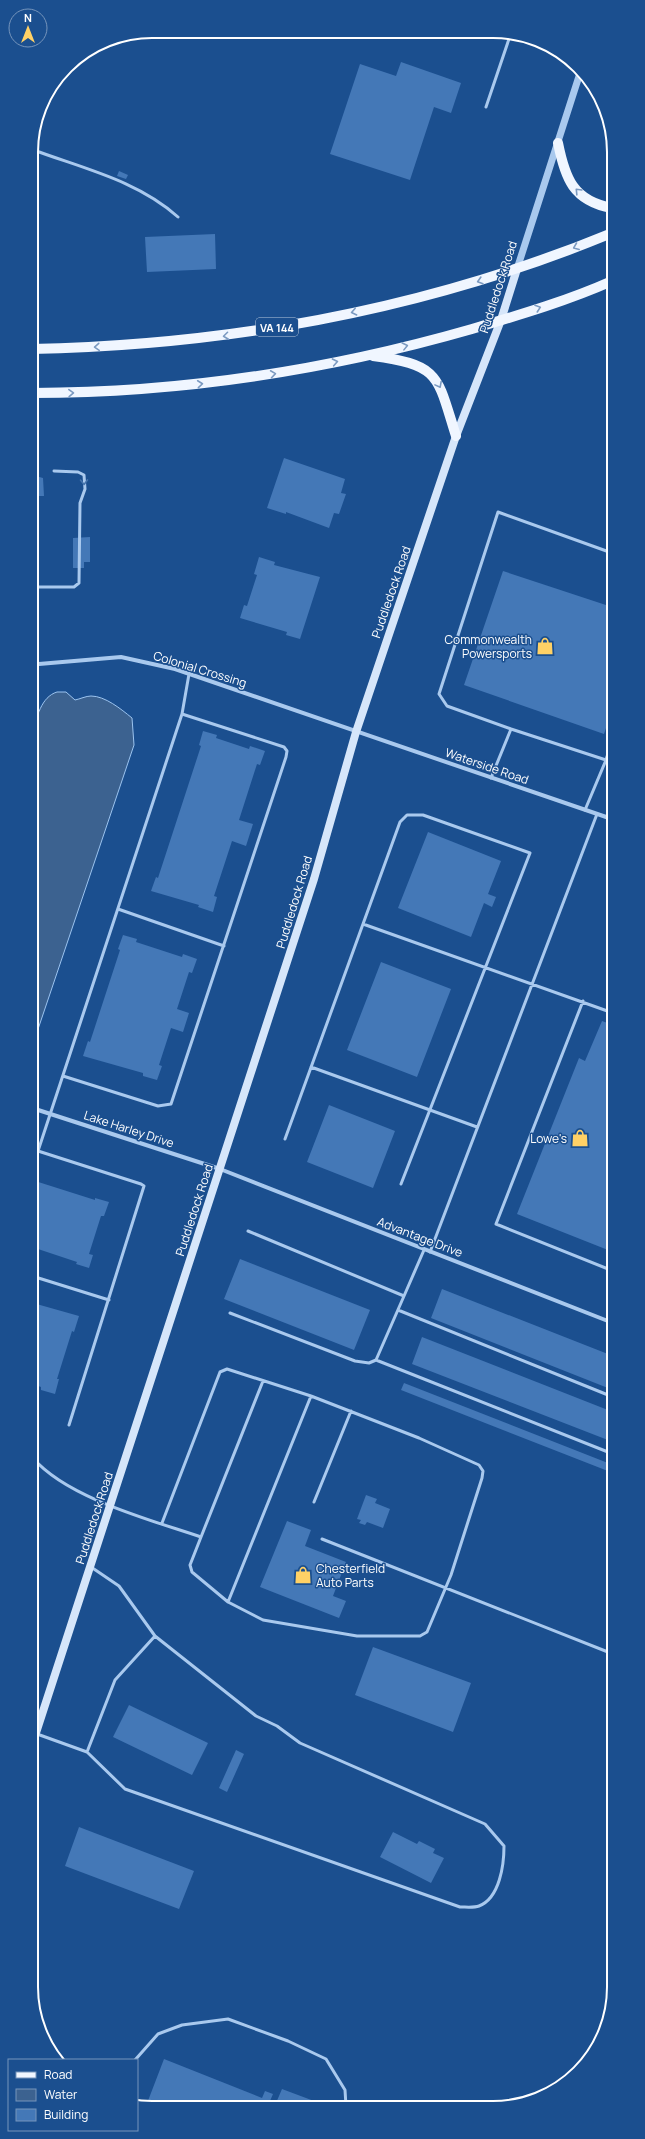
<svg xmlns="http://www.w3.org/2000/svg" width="645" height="2139" font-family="Manrope,sans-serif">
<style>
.water{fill:#3c6290;stroke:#9cc4f0}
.building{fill:#4478b7}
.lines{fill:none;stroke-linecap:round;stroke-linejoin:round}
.service{stroke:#a9c9ee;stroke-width:3}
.minor{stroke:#a9c9ee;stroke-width:4}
.tertiary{stroke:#a9c9ee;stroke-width:7}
.secondary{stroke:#d6e6fa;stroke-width:8}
.primary{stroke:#f0f6ff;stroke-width:10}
.oneway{stroke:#7b9ac1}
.oneway2{stroke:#4674ac}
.labels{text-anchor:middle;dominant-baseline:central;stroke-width:3;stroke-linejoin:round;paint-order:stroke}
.shield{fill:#1b4f8f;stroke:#bbcadd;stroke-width:1}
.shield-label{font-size:11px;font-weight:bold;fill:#fff}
.street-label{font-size:12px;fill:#fff;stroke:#1b4f8f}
.poi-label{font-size:12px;fill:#fff;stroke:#1b4f8f;text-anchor:end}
.rim{fill:none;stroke:#fff;stroke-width:2}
</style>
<rect width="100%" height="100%" fill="#1b4f8f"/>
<path class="water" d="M57,692H66L75,700C80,699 86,696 91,696C105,696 121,709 132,718L134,745L32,1047V733C37,717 41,697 57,692Z"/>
<path class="building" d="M401,62L461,83L451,113L434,107L410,180L330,154L360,64L396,76Z
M119,171L128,175L126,179L117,176Z
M215,234L216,269L147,272L145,237Z
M284,458L345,479L341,493L346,494L339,514L334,513L329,528L286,512V514L267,508Z
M32,475L43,478L44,496H32Z
M90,537V562H84V568H73V538Z
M259,557L275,562L274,565L320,577L300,639L286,635L287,632L240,618L244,605L247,606L257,575L254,574Z
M503,571L612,607V710L604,734L464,685Z
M203,731L217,735L216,738L249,749L250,746L265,751L260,765L257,764L239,820L253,824L246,846L232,841L214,896L217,897L213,912L198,907L199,905L151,891L156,877L158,878L201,746L199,745Z
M428,832L501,861L488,894L496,897L492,907L484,903L471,937L398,908Z
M123,935L137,939L136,942L182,957L183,954L197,959L192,973L189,972L177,1009L189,1013L183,1032L171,1028L159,1065L162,1066L157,1080L143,1076V1073L83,1056L88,1041L90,1042L120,950L118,949Z
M381,962L451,989L417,1077L347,1050Z
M602,1021L613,1025V1252L517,1214L579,1058L585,1061Z
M329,1105L395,1131L373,1188L307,1162Z
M32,1180L95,1200V1198L109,1202L104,1216H101L89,1254L93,1255L89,1268L76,1264L77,1262L32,1247Z
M240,1259L370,1310L354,1350L224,1299Z
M442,1289L613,1356V1390L431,1318Z
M33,1303L79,1316L74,1332L72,1331L57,1379H59L55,1394L41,1390V1387L33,1384Z
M422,1337L613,1412V1442L412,1364Z
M404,1383L613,1465V1473L401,1390Z
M366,1495L377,1499L375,1503L390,1509L383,1528L367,1522L365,1525L359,1523L361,1520L357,1519Z
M287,1521L311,1530L305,1546L346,1562L333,1596L346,1601L339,1618L260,1587Z
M373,1647L471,1683L453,1732L355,1695Z
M129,1705L208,1743L192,1775L113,1737Z
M236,1750L244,1754L227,1792L219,1788Z
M79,1827L194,1871L179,1909L65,1866Z
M393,1832L417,1844L419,1841L435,1849L433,1853L444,1858L431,1883L380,1857Z
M164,2059L262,2098L265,2091L273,2094L270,2101L276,2103L282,2089L314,2101L313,2106H146Z"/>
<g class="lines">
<path class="service" d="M486,107L511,33
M31,149C81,168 137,180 178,217
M32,587H74L79,583L80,503L85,489L84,475L78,472L54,471
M511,729L447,706L439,694L498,512L612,553
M606,760L612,741
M491,778L511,729L606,760L585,810
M118,909L224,946
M363,924L400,822L407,815H423L530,853L401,1184
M583,1001L496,1224L613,1271
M311,1067L477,1127
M63,1076L158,1106L171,1104L286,757L287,751L284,747L182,714
M285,1139L363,924L613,1013
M32,1150L38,1151L182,714L189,674
M38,1151L141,1184L144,1186L69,1425
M248,1231L404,1296L424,1250
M430,1252L597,814
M32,1276L109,1300
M398,1310L613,1397
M230,1313L355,1361L369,1363L376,1360L404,1296
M376,1360L613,1454
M33,1458C67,1498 151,1520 201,1537L263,1381
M314,1502L351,1411
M162,1523L220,1372L227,1369L311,1396L419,1438L479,1465L483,1471L482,1478L451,1575L427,1632L420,1636H357L263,1620L228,1602L192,1572L190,1565L201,1537
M322,1539L613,1654
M228,1602L311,1396
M37,1734L87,1752L125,1789L460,1907C466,1907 474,1908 479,1906C500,1898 504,1864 504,1846L485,1824L300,1743L277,1726L256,1716L155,1636L119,1586L91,1567
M87,1752L115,1680L155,1636
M135,2060L158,2034L182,2025L228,2019L288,2041L326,2059L345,2090L346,2106"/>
<path class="minor" d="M32,662L39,664L121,657L175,669L612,819
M32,1108L220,1169L613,1323"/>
<path class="tertiary" d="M517,269L581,70"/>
<path class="secondary" d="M33,1742L314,879L356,732L456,436L501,320L517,269"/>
<path class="primary" d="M558,143C565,178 573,201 612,208
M31,349C233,345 425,310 612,233
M373,356C441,365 437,376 456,436
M32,393C181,393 329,370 472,329C519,315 567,301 612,281"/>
</g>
<defs><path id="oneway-chevron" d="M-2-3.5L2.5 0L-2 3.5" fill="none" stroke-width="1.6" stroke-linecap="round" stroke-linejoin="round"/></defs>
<g class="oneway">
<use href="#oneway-chevron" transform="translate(578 191) rotate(-134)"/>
<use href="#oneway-chevron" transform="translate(576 247) rotate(158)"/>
<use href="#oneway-chevron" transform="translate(480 281) rotate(163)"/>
<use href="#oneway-chevron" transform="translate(538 308) rotate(-19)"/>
<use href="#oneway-chevron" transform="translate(354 312) rotate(168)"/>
<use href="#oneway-chevron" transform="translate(226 336) rotate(173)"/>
<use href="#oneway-chevron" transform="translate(405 346) rotate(-14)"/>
<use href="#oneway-chevron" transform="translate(97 347) rotate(176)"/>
<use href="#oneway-chevron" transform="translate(335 362) rotate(-11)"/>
<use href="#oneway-chevron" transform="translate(273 374) rotate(-8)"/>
<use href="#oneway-chevron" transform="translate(200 384) rotate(-6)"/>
<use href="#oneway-chevron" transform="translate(439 385) rotate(62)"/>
<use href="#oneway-chevron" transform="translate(71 393) rotate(-2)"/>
</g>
<use class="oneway2" href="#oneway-chevron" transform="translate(84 482) rotate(89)"/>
<defs>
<g id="shop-bare" transform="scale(1.38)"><path d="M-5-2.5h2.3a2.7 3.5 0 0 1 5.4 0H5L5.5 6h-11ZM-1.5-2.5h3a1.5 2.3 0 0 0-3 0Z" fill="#ffd166" stroke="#1b4f8f" stroke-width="2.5" paint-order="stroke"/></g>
</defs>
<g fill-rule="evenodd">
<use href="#shop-bare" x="545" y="646"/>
<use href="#shop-bare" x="580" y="1138"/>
<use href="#shop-bare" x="303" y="1575"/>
</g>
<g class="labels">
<rect class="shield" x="256" y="318" width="42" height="18" rx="3"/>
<g class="shield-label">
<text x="277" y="327">VA 144</text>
</g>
<g class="street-label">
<text transform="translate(498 287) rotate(-72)">Puddledock Road</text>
<text transform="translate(391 592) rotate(-71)">Puddledock Road</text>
<text transform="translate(200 669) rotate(17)">Colonial Crossing</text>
<text transform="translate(487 766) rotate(19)">Waterside Road</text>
<text transform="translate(294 902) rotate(-73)">Puddledock Road</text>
<text transform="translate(129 1129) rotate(18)">Lake Harley Drive</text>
<text transform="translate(194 1210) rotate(-72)">Puddledock Road</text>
<text transform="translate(420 1237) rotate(21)">Advantage Drive</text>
<text transform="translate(94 1518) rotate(-72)">Puddledock Road</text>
</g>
<g class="poi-label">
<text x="532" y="639">Commonwealth<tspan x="532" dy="14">Powersports</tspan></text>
<text x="567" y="1138">Lowe's</text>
<text x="316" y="1568" text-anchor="start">Chesterfield<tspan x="316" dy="14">Auto Parts</tspan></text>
</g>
</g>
<path d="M0 0H645V2139H0ZM152 38H493A114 114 0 0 1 607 152V1987A114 114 0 0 1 493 2101H152A114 114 0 0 1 38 1987V152A114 114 0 0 1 152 38Z" fill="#1b4f8f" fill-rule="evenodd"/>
<path class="rim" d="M152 38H493A114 114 0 0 1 607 152V1987A114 114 0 0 1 493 2101H152A114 114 0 0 1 38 1987V152A114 114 0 0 1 152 38Z"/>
<rect x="8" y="2059" width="130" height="72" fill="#1b4f8f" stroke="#7695bc"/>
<rect x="16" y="2072" width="20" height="6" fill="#f0f6ff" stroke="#7695bc"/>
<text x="44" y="2079" font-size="12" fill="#ffffff">Road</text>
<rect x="16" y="2089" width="20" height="12" fill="#3c6290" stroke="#7695bc"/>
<text x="44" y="2099" font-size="12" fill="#ffffff">Water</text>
<rect x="16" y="2109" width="20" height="12" fill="#4478b7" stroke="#7695bc"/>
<text x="44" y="2119" font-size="12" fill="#ffffff">Building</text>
<g transform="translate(28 28)"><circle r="19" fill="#1b4f8f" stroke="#7695bc"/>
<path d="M0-3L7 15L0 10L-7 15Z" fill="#ffd166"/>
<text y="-6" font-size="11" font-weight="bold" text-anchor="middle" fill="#ffffff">N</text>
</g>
</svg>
